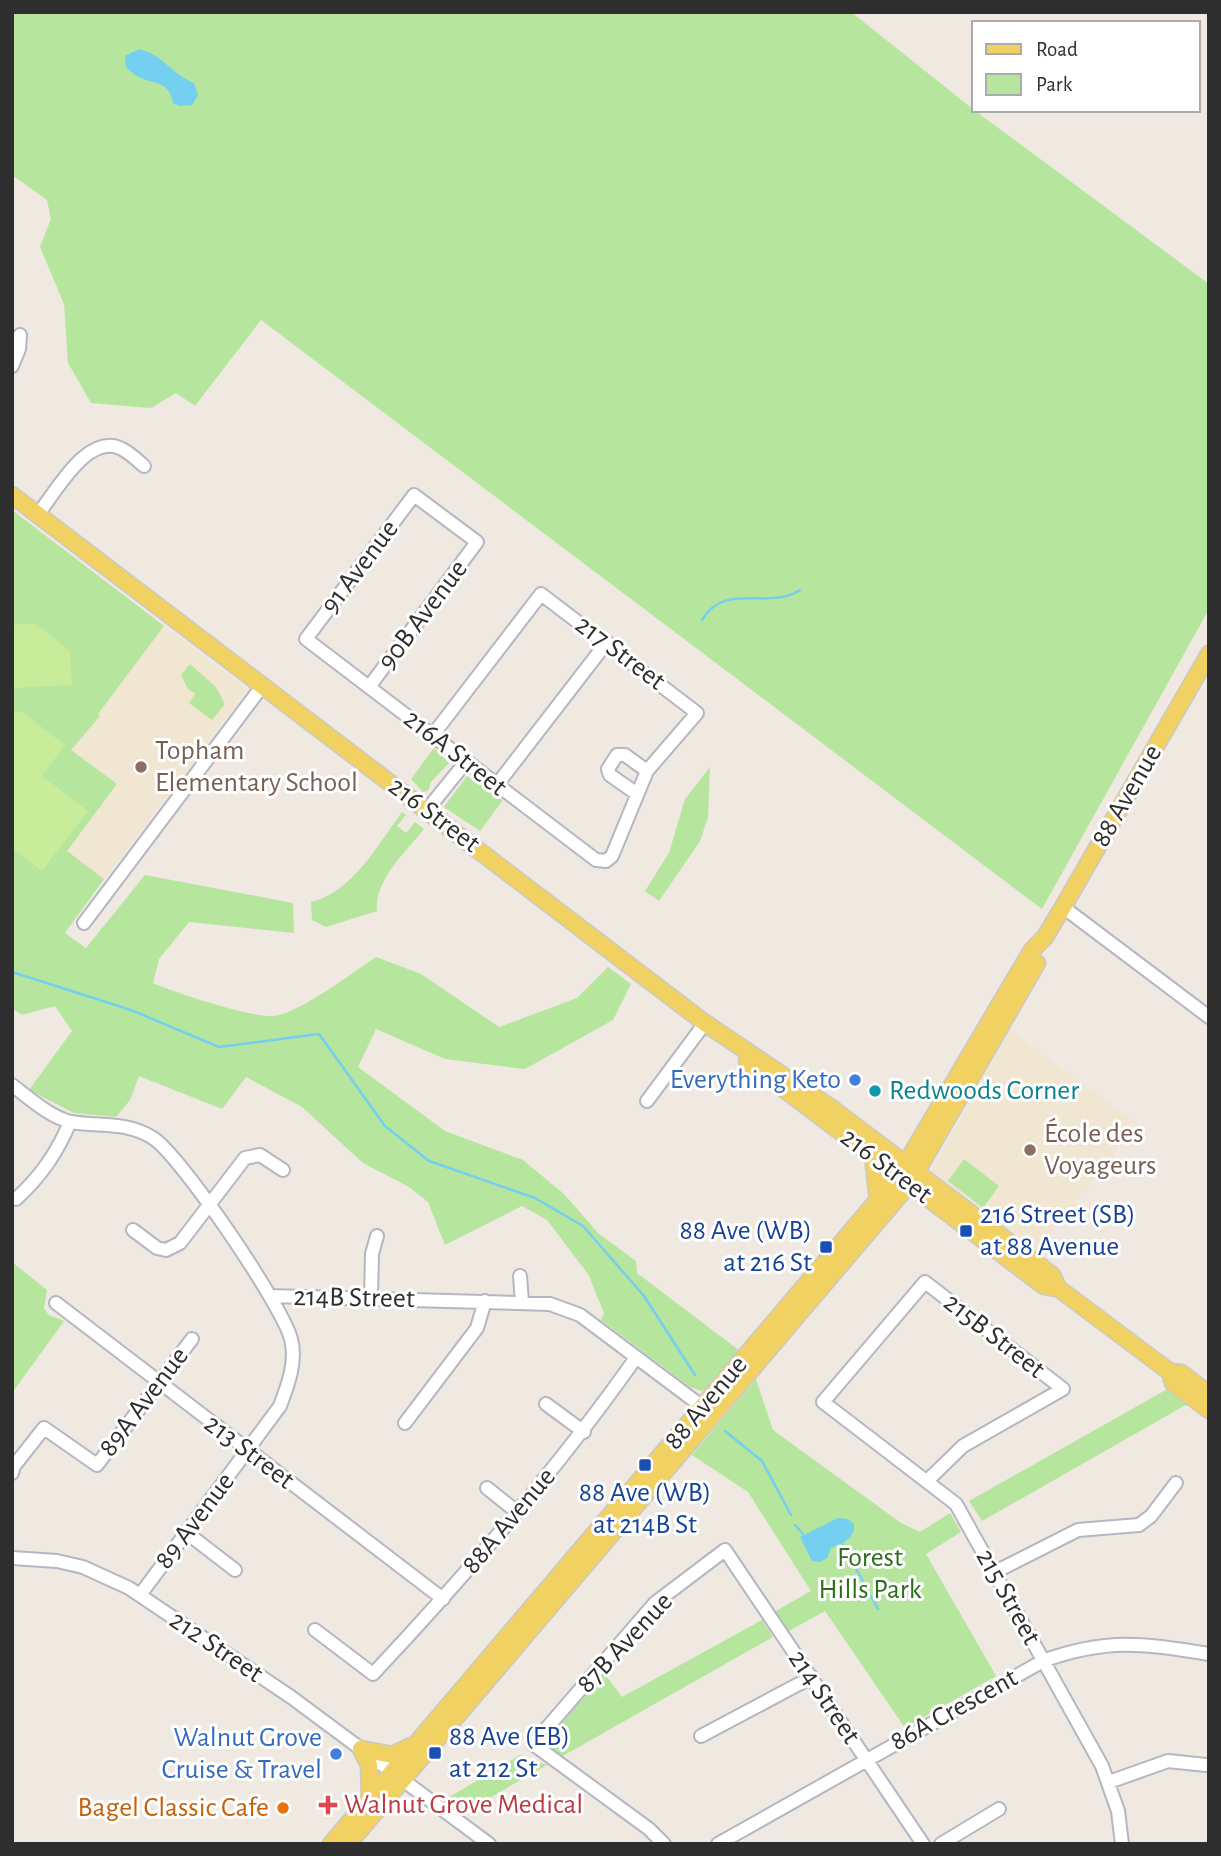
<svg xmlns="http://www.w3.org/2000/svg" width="1221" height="1856" font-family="'Alegreya Sans',sans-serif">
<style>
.education{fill:#f0e6d1}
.green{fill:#b6e59e}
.pitch{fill:#c9ec9a}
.water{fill:#75cff0}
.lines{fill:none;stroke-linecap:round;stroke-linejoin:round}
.stream{stroke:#75cff0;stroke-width:2.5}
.minor-casing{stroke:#b4b7c1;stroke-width:16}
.major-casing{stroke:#c9c9c9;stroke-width:19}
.minor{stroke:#fff;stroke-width:12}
.major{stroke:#f2d163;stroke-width:16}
.education-dot{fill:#8d6e63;stroke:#fff;stroke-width:2.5}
.shop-dot{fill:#3f7fe0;stroke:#fff;stroke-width:2.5}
.culture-dot{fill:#0f9aa8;stroke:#fff;stroke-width:2.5}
.transit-dot{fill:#1a4fb4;stroke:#fff;stroke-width:2.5}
.health-dot{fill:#e0444e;stroke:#fff;stroke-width:2.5}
.food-dot{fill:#e8710a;stroke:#fff;stroke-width:2.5}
.labels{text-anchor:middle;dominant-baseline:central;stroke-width:6;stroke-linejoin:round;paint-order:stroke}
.street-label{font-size:28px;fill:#2e2e2e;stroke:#fff}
.education-label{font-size:28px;fill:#785e54;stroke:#fff;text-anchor:start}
.shop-label{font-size:28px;fill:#366cbe;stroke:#fff;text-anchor:end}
.culture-label{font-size:28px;fill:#0d838f;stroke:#fff;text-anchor:start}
.transit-label{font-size:28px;fill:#164399;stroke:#fff;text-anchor:start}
.park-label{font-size:28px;fill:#2c6e1b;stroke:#fff}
.health-label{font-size:28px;fill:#be3a42;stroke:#fff;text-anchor:start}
.food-label{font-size:28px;fill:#c56008;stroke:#fff;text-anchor:end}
</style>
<rect width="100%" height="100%" fill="#efe9e1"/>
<path class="education" d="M164,626L247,689L104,879L67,851L117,785L71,750Z
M1009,1029L1137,1124L1033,1257L929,1176Z"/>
<path class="green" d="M12,12H851L974,110L1209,284V609L1042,909L261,320L195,406L176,393L151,408L91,403L68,363L64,304L40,247L51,219L47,200L12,175Z
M12,510L164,626L98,714L100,716L71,750L117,784L67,851L104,879L65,933L86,948L145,875L293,903L294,933L189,922L159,959L153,983C175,993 250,1017 273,1016C297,1015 355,971 376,957L421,974L499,1027L577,998L608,967L631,984L613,1020L525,1069L445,1059L376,1029L358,1067L445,1131L523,1160L564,1194L599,1234L636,1261L637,1273L740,1351L706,1389L701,1391L690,1387L601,1320L604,1313L588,1274L547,1220L522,1206L445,1245L428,1202L409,1187L363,1163L302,1107L246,1077L222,1109L139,1076L130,1100L116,1117L74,1113L29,1090L72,1031L55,1006L22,1015L12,1008Z
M190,664L216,687L225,704L212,720L189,703L195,694L188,689L181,675Z
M434,748L449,763L431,782L428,791L423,792L411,779Z
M710,767L708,817L700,841L659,901L645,891L669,853L685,799Z
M467,776L503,800L480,831L444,807Z
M402,812L406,815L397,826L406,833L415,822L424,829C406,852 374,880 377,911L326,927L312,920L311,902C352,893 378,844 402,812Z
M964,1159L999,1186L983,1208L948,1181Z
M12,1262L47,1290L44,1309L49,1315L64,1321L12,1393Z
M756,1379L773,1430L901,1523L920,1532L950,1513L961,1532L926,1554L996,1676L905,1728L825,1611L787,1632L774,1612L811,1591L748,1492L692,1455Z
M1171,1387L1191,1402L982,1521L969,1501Z
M762,1620L773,1637L561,1757L547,1744L549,1737L604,1673L622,1697Z
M520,1755L547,1765L463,1813L446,1799Z"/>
<path class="pitch" d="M35,623L70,651L72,685L12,688V625Z
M21,711L65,745L42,776L88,811L42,871L12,848V713Z"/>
<path class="water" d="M139,49C165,56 170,73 194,83L198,95L192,105L179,106L173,103C168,74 147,90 126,67L125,56Z
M838,1518L848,1519L854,1524C855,1539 843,1543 831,1548L827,1558L820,1562L812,1561L800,1537Z"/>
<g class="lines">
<path class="stream" d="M702,620C725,581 768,611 800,590
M12,972L131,1010L219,1047L319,1034L385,1126L429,1161L535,1198L583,1226L644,1296L695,1375
M725,1431L762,1461L791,1515
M795,1525L803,1534
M842,1543L878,1609"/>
<g class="minor-casing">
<path id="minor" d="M12,366L19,349L20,335
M38,514C56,492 88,431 122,449C130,453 137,460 144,466
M369,687L477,542L414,495L306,639L596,860L606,861L612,856L647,771L697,713L541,594L432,736
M496,786L607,642
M637,794L610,775L608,769L617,755H625L647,771
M427,810L465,763
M1063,907L1209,1017
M84,923L263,685
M12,1085C29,1098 50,1117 71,1122C100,1127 127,1121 153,1138C181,1156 282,1305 291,1339C297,1361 288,1385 280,1406L140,1595
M647,1101L705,1023
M16,1199C41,1176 57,1153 70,1122
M133,1230L157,1248L166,1250L180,1243L245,1158L260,1155L283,1170
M520,1276L522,1302
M270,1296L550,1304L580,1315L708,1411
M371,1297L372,1254L377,1236
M56,1303L443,1599
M546,1404L584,1432
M405,1423L477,1328L485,1301
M12,1473L14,1466L44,1428L97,1465L192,1339
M927,1481L963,1446L1063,1389L925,1282L823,1402L956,1504L1102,1766L1118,1811L1122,1844
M487,1488L517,1512
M187,1533L235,1570
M12,1558L57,1561L83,1567L129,1588L291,1697L489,1844
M995,1572L1078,1530L1139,1525L1151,1516L1176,1483
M315,1630L373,1674C467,1574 556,1471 635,1359
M701,1736L812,1677
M1109,1782L1168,1761L1206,1765
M664,1844L649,1829L533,1744L655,1603L725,1550L923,1844
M718,1844L1043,1661C1105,1638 1145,1643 1209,1654
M941,1844L999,1809"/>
</g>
<g class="major-casing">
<path id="major" d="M12,495L705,1023L834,1110L1052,1275L1058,1288L1170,1372L1181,1373L1209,1394
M747,1061L1044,1286L1058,1288
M873,1156L878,1201
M1170,1372L1173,1383L1209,1410
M361,1749L392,1755L411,1746
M361,1749L369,1765L370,1797
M331,1844L899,1175L1032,950L1045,937L1063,907L1209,654
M348,1844L910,1183L1037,963"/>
</g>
<use href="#minor" class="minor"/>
<use href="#major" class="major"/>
</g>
<g class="education-dot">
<circle cx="141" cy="767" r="7"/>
<circle cx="1030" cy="1150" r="7"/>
</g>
<g class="shop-dot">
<circle cx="855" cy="1080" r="7"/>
<circle cx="336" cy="1754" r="7"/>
</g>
<circle class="culture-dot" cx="875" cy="1091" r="7"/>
<g class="transit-dot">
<rect x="959" y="1224" width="14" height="14" rx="3.5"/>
<rect x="819" y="1240" width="14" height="14" rx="3.5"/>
<rect x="638" y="1458" width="14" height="14" rx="3.5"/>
<rect x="428" y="1746" width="14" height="14" rx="3.5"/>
</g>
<path class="health-dot" d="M324.5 1794.5h7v7h7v7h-7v7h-7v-7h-7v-7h7z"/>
<circle class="food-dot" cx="283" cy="1808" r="7"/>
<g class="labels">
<g class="street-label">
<text transform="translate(360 567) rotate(-53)">91 Avenue</text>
<text transform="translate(423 615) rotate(-53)">90B Avenue</text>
<text transform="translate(620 653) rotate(37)">217 Street</text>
<text transform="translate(455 753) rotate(38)">216A Street</text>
<text transform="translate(1127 796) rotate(-60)">88 Avenue</text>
<text transform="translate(434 815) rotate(37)">216 Street</text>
<text transform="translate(886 1166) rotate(37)">216 Street</text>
<text transform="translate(354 1298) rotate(1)">214B Street</text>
<text transform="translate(994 1336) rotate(38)">215B Street</text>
<text transform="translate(144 1402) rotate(-53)">89A Avenue</text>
<text transform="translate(706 1403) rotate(-50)">88 Avenue</text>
<text transform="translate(249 1452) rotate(37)">213 Street</text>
<text transform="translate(195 1521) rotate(-53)">89 Avenue</text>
<text transform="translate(509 1521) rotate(-50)">88A Avenue</text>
<text transform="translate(1008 1597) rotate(61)">215 Street</text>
<text transform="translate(625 1643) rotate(-47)">87B Avenue</text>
<text transform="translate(216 1647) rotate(34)">212 Street</text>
<text transform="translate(824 1697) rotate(56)">214 Street</text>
<text transform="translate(954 1710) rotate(-29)">86A Crescent</text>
</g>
<g class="education-label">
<text x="155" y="751">Topham<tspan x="155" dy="32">Elementary School</tspan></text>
<text x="1044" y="1134">École des<tspan x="1044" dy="32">Voyageurs</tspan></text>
</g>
<g class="shop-label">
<text x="841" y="1080">Everything Keto</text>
<text x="322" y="1738">Walnut Grove<tspan x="322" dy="32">Cruise &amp; Travel</tspan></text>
</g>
<g class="culture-label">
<text x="889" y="1091">Redwoods Corner</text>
</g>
<g class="transit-label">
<text x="980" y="1215">216 Street (SB)<tspan x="980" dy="32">at 88 Avenue</tspan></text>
<text x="812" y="1231" text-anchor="end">88 Ave (WB)<tspan x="812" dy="32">at 216 St</tspan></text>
<text x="645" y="1493" text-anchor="middle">88 Ave (WB)<tspan x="645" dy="32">at 214B St</tspan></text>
<text x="449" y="1737">88 Ave (EB)<tspan x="449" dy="32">at 212 St</tspan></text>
</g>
<g class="park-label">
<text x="870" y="1558">Forest<tspan x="870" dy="32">Hills Park</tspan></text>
</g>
<g class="health-label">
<text x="344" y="1805">Walnut Grove Medical</text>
</g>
<g class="food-label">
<text x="269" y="1808">Bagel Classic Cafe</text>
</g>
</g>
<rect width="1221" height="1856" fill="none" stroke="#2e2e2e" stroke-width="28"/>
<rect x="972" y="21" width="228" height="91" fill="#ffffff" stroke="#ababab" stroke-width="2"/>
<rect x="986" y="44" width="35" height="10" fill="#f2d163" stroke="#ababab" stroke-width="2"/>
<text x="1036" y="56" font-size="21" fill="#2e2e2e">Road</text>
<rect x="986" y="74" width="35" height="21" fill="#b6e59e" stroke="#ababab" stroke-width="2"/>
<text x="1036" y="91" font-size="21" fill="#2e2e2e">Park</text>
</svg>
